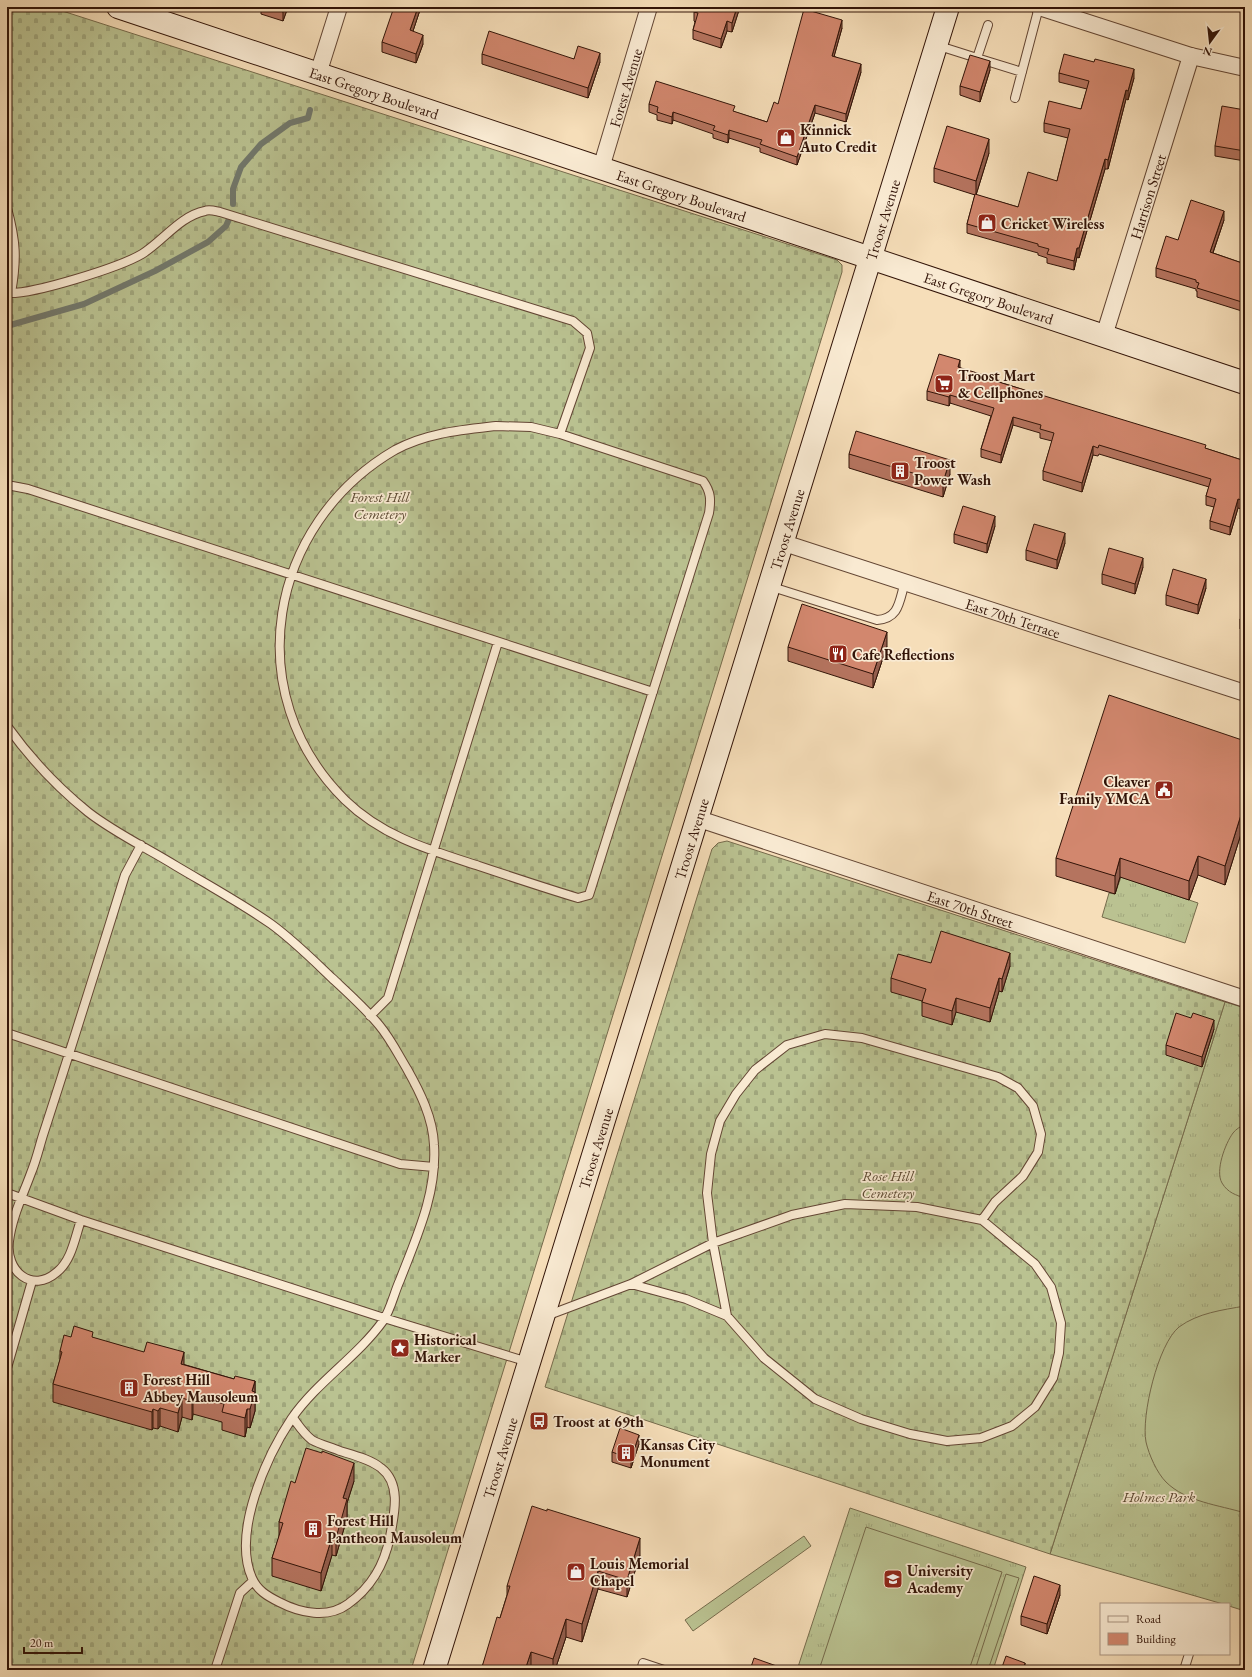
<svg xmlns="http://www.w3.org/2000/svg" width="1252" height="1677" font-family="'EB Garamond',serif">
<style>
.grass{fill:url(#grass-tufts);stroke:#766b4c}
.cemetery{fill:url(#cemetery-stones);stroke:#766b4c}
.garden{fill:#bac291;stroke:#766b4c}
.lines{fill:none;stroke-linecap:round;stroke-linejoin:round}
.stream{stroke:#72796d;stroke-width:6}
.lane-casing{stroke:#634634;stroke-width:10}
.street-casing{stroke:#634634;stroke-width:18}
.secondary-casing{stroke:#321408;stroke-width:24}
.lane{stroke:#f9ead2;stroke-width:8}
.street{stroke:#f9ead2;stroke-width:16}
.secondary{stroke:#f9ead2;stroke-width:22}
.wall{fill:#b5745f;stroke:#321408}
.shaded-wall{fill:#935e4d;stroke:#321408}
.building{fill:#d2876e;stroke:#321408}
.labels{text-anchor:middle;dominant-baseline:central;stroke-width:3.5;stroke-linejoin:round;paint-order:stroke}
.street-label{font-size:15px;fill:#321408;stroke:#f9ead2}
.poi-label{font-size:15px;font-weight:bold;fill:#321408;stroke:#f9ead2;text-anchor:start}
.park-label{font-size:15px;font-style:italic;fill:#5b4831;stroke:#f9ead2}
</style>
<defs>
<pattern id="grass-tufts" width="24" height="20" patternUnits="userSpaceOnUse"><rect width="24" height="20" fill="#bac291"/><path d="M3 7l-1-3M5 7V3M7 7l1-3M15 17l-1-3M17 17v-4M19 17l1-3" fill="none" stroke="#a0a67c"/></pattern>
<pattern id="cemetery-stones" width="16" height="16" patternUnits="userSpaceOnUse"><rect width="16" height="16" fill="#bac291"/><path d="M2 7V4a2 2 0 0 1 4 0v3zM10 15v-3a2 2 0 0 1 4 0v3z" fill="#a0a67c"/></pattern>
</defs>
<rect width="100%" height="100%" fill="#f6deb9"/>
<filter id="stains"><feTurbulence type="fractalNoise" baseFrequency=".005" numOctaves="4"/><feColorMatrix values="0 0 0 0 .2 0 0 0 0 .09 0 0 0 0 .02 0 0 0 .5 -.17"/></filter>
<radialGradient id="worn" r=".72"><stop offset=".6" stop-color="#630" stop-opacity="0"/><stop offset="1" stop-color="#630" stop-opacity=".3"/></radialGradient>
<path class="grass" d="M1121,877L1198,903L1185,943L1102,917L1109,893L1115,894Z
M1225,1002L1245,1008V1611L1229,1606V1604H1223L1050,1554Z
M850,1508L1026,1567L993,1670H797Z"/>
<path class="cemetery" d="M7,7H50L837,260L842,265V272L411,1670H7Z
M727,841L1225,1002L1050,1554L545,1387L712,849L718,843Z"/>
<path class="garden" d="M1245,1124V1198C1236,1195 1228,1193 1222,1183C1215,1171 1225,1144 1233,1133C1236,1129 1240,1127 1245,1124Z
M1245,1306V1513C1219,1505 1186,1502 1166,1482C1157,1473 1149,1455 1146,1442C1141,1416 1158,1344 1179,1327C1198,1313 1222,1310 1245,1306Z
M866,1527L1002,1572L969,1670H819Z
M804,1536L811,1546L693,1631L685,1620Z
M1006,1574L1019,1578L988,1670H975Z"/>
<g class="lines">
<path class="stream" d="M233,204V189L241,167L261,144L290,123L308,118L310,110
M7,326L84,304L155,271L208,242L226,226L229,219"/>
<g class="lane-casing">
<path id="lane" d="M936,45L977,58L988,25
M980,59L1022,72
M1015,98L1039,7
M7,208C16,241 17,259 11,293
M7,293C32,295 120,267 142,254C163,241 180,216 205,211C209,209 215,211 220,212L573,321L587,333L590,348L560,434
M496,426L531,427L560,434L703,481C711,492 711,500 709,513L589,895L578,898C545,888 512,877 479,866C430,850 383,837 345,800C238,694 268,524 395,450C426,433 461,430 496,426Z
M7,485L28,489L653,692
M769,586L877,620C900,618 899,601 905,582
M7,726C30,758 57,787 88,812C115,833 147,848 176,866C208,885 241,903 271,924C293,940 312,959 332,978C348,993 365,1008 379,1025C390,1038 398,1054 407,1069C420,1092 433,1118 434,1145C437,1193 417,1236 400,1280C394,1293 391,1309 383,1321C357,1357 318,1381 292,1418C266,1457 232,1533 252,1578C257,1590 267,1596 279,1602C300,1613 328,1619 348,1604C372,1587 384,1565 390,1537C394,1515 402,1484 381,1468C370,1459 353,1455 340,1451C331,1447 321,1445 312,1440C304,1434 299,1426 293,1418
M370,1016L388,998L498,642
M7,1033L400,1164L434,1167
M7,1193L81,1220L384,1318L528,1362
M81,1220C75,1237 72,1260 57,1272C32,1294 5,1271 9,1241C12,1217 23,1195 31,1173C36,1161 39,1148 43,1135C71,1049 98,962 125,875L141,845
M631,1284L686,1299L727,1316
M546,1316L631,1284L713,1243L792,1215L845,1204L917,1207L982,1220L1035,1264L1051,1287L1061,1323L1059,1353L1053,1378L1035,1407L1012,1426L981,1438L947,1441L910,1434L861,1419L815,1399L764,1358L727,1316L713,1243L707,1193L711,1154L720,1121L736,1094L755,1070L787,1045L825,1034L862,1038L998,1077L1018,1088L1033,1106L1041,1134L1038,1152L1023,1176L995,1202L982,1220
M7,1368L32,1281
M215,1670L240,1593L253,1581
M641,1670L643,1663L664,1670
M1184,1670L1189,1654"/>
</g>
<g class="street-casing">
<g id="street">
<path d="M1039,7L1191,56L1245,68"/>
<path d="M318,74L339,7"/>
<path id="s1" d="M601,168L649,7"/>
<path id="s2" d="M1104,336L1191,56"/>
<path id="s3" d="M781,542L1245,693"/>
<path id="s4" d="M696,818L1245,999"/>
</g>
</g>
<g class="secondary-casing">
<g id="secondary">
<path id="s5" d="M118,7L1245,383"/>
<path id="s6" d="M434,1670L948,7"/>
</g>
</g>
<use href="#lane" class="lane"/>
<use href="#street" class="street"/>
<use href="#secondary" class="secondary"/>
</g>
<path class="wall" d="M261,7H288L283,21L261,14Z
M421,7L413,31L423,44L416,63L382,52V42Z
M739,7V10L732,32L727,31L721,48L693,39V30L695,22L694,21V12Z
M1192,7H1205L1204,10Z
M1222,7H1245V11Z
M842,28L834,56L861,72L846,122L815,113L797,165L760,152V148L729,138L728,143L713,138V134L673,120L672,124L657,120V115L649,112V104L735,112L767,122L778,104Z
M482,54L574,59L600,62L588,98L482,64Z
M990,70L980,102L960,95V86Z
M1059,73L1134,78L1128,100L1126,99L1108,169H1105L1079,258L1077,257L1074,270L1047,263V258L1038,255V253L967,233V224L975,195L934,182V168L989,153L976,195L1018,207L1057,181L1068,138L1044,132V123L1081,109L1087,89L1059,82Z
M1245,110V161L1215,156V146Z
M1224,220L1213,253L1245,264V312L1197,297V291H1196V289L1156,277V268L1178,240Z
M960,368L993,380L1245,461V510L1238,508L1230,535L1210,529V521L1214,507L1206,505V496L1209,487L1099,454L1098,456L1093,455L1082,492L1043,480V471L1052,441L1040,438V433L1013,425L1001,463L981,457V449L991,416L950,403L949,406L927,400V391Z
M849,454L950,474L943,497L849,468Z
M995,526L987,553L954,543V534Z
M1065,543L1057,569L1026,560V550Z
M1143,567L1135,594L1102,584V574Z
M1206,588L1198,614L1166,605V595Z
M1245,604V631L1240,629V620Z
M887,646L873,688L788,661V647Z
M1245,741V821L1225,885L1198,875L1189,900L1120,877L1115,894L1056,876V858Z
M931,963L1010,966L1002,992L999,991L990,1022L956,1012L952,1025L922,1016V1001L891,992V978Z
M1214,1029L1202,1067L1166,1055V1045Z
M71,1337L93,1338L234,1379L255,1381V1411L250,1428L247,1427L245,1437L222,1430V1422L193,1414L192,1420L182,1417L178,1432L160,1426L158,1429L153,1428L152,1430L53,1402V1384L60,1360V1351Z
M639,1444L631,1468L612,1462V1452Z
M322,1453L354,1481L347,1503V1518L336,1556L332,1555L321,1591L272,1576V1558L279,1537V1522L295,1483Z
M640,1555L627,1597L598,1589L582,1642L566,1637L555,1670H482V1667L500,1618L507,1595V1586Z
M1060,1595L1047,1634L1021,1625V1616Z"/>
<path class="shaded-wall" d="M285,7H288L283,21V12Z
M418,7H421L410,40V30Z
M737,7H739V10L732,32V23Z
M842,20V28L832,64V56Z
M727,21V31L721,48V39Z
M423,35V44L416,63V54Z
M600,53V62L588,98V88Z
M990,61V70L980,102V92Z
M861,64V72L846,122V114Z
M1134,69V78L1128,100V91Z
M1126,90V99L1108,169V160Z
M815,105V113L797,165V157Z
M673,112V120L672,124V117Z
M729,130V138L728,143V135Z
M989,139V153L976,195V181Z
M1105,159V169L1079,258V248Z
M1224,211V220L1210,261V252Z
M1077,248V257L1074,270V261Z
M960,360V368L958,367Z
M950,395V403L949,406V397Z
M1013,417V425L1001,463V455Z
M1093,446V455L1082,492V483Z
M950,460V474L943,497V482Z
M1238,499V508L1230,535V527Z
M995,516V526L987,553V544Z
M1065,533V543L1057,569V560Z
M1143,558V567L1135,594V584Z
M1206,579V588L1198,614V605Z
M887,632V646L873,688V674Z
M1245,802V821L1225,885V866Z
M1198,856V875L1189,900V881Z
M1120,858V877L1115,894V876Z
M1010,953V966L1002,992V979Z
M999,978V991L990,1022V1008Z
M956,998V1012L952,1025V1011Z
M1214,1020V1029L1202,1067V1057Z
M11,1271V1285L7,1298V1284Z
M184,1352V1371L181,1364Z
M255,1381V1411L250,1428V1409L252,1391Z
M193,1395V1414L192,1420V1401Z
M182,1398V1417L178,1432V1413Z
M160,1408V1426L158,1429V1411Z
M153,1409V1428L152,1430V1412Z
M247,1409V1427L245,1437V1418Z
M639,1435V1444L631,1468V1459Z
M354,1463V1481L347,1503V1518L336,1556V1538L343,1498Z
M332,1537V1555L321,1591V1573Z
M640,1538V1555L627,1597V1580Z
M598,1571V1589L582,1642V1624Z
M1060,1585V1595L1047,1634V1624Z
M566,1619V1637L555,1670H553V1659Z
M531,1652V1670H525Z
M1025,1663V1670H1023Z"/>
<path class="building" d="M268,7H285L283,12Z
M394,7H418L410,30L423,35L416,54L382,42Z
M696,7H737L732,23L727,21L721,39L693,30L698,13L694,12Z
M804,9L842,20L832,56L861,64L846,114L815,105L797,157L760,144L762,140L729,130L728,135L713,130L715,126L673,112L672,117L657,112L658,107L649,104L656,81L735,106L733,111L767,122L774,102L778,104Z
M489,31L574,59L578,46L600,53L588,88L482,54Z
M1064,54L1094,62L1095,59L1134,69L1128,91L1126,90L1108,160L1105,159L1079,248H1077L1074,261L1047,254L1049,249L1038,246V244L967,224L975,194L1018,207L1028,172L1057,181L1070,129L1044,123L1049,101L1081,109L1089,81L1059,73Z
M970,55L990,61L980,92L960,86Z
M1222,106L1245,110V151L1215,146Z
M947,126L989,139L976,181L934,168Z
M1191,200L1224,211L1210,252L1245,264V303L1197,288L1199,283L1196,282V280L1156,268L1166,236L1178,240Z
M939,354L960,360L958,367L993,378L992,380L1206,445L1205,448L1245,461V501L1238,499L1230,527L1210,521L1216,499L1206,496L1211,479L1099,445L1098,448L1093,446L1082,483L1043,471L1054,433L1040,429L1041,425L1013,417L1001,455L981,449L994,408L950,395L949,397L927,391Z
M856,431L950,460L943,482L849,454Z
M963,506L995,516L987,544L954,534Z
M1034,524L1065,533L1057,560L1026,550Z
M1109,548L1143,558L1135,584L1102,574Z
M1173,569L1206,579L1198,605L1166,595Z
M802,604L887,632L873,674L788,647Z
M1245,604V621L1240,620Z
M1109,695L1245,741V802L1225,866L1198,856L1189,881L1120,858L1115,876L1056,858Z
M941,931L1010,953L1002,979L999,978L990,1008L956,998L952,1011L922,1002L926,989L891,978L898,954L931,963Z
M1176,1013L1191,1018L1193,1013L1214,1020L1202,1057L1166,1045Z
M7,1269L11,1271L7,1284Z
M74,1326L93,1332L92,1337L144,1352L147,1342L184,1352L181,1364L234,1379L235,1376L255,1381L252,1391L255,1392L250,1409H247L245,1418L222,1412L224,1404L193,1395L192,1401L182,1398L178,1413L160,1408L158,1411L153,1409L152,1412L53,1384L62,1352L60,1351L64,1335L71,1337Z
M620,1428L639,1435L631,1459L612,1452Z
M306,1448L322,1453V1451L354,1463L343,1498L347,1499L336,1538L332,1537L321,1573L272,1558L283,1523L279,1522L291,1481L295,1483Z
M532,1506L547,1511V1509L640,1538L627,1580L598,1571L582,1624L566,1619L553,1659L531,1652L525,1670H493L482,1667L497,1617L500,1618L510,1586H507Z
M1034,1576L1060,1585L1047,1624L1021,1616Z
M1006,1656L1025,1663L1023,1670H1001Z
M754,1658L785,1669L784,1670H750Z"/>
<defs>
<g id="shop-square" transform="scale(1)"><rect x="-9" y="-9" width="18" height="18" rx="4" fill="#8f2418" stroke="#f9ead2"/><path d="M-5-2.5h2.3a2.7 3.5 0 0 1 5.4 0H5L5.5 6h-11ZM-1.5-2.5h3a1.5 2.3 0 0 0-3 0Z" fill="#fff"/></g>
<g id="supermarket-square" transform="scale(1)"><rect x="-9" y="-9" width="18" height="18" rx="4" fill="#8f2418" stroke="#f9ead2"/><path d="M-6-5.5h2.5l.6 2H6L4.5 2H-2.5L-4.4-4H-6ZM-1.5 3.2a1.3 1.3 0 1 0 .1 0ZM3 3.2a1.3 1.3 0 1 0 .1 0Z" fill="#fff"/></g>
<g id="building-square" transform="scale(1)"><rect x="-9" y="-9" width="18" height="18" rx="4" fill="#8f2418" stroke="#f9ead2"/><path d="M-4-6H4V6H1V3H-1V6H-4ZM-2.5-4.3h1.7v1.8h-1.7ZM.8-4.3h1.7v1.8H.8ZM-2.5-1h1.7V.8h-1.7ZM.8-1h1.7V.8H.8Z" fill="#fff"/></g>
<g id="restaurant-square" transform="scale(1)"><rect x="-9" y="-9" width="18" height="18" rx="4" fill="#8f2418" stroke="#f9ead2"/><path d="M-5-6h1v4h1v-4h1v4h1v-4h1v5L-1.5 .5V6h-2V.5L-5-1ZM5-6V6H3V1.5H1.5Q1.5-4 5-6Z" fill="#fff"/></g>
<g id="civic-square" transform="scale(1)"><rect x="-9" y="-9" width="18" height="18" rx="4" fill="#8f2418" stroke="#f9ead2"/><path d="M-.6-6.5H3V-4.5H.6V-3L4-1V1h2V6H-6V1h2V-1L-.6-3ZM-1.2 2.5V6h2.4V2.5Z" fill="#fff"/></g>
<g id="sight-square" transform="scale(1)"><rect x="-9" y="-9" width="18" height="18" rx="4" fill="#8f2418" stroke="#f9ead2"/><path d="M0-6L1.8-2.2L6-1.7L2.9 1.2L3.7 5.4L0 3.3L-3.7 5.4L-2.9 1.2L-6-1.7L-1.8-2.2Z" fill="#fff"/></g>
<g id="bus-square" transform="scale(1)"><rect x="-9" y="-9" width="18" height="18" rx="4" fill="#8f2418" stroke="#f9ead2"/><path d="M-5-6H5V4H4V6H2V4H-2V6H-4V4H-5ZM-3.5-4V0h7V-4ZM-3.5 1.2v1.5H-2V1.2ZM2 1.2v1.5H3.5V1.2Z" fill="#fff"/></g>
<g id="school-square" transform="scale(1)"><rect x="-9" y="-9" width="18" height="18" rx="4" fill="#8f2418" stroke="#f9ead2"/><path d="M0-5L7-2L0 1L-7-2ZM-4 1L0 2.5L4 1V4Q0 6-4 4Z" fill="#fff"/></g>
</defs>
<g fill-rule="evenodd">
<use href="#shop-square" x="786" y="138"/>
<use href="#shop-square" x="987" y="223"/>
<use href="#supermarket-square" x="944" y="384"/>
<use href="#building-square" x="900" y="471"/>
<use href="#restaurant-square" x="838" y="654"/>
<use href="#civic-square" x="1164" y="790"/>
<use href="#sight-square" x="400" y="1348"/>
<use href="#building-square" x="129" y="1388"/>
<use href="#bus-square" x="539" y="1421"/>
<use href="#building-square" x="626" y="1453"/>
<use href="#building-square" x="313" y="1529"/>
<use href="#shop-square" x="576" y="1572"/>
<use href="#school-square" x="893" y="1579"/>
</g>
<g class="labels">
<g class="street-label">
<text stroke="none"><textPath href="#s1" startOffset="84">Forest Avenue</textPath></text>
<text stroke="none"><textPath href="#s5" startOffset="270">East Gregory Boulevard</textPath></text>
<text stroke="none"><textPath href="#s5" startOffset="594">East Gregory Boulevard</textPath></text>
<text stroke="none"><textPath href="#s2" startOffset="146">Harrison Street</textPath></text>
<text stroke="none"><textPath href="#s6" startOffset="1518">Troost Avenue</textPath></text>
<text stroke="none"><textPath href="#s5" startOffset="918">East Gregory Boulevard</textPath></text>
<text stroke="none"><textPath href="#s6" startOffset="1194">Troost Avenue</textPath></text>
<text stroke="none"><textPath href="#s3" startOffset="244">East 70th Terrace</textPath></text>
<text stroke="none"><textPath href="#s6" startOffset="870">Troost Avenue</textPath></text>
<text stroke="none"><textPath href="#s4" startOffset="289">East 70th Street</textPath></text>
<text stroke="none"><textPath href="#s6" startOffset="546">Troost Avenue</textPath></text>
<text stroke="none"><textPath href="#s6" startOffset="222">Troost Avenue</textPath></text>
</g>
<g class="poi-label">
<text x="800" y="129">Kinnick<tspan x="800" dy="17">Auto Credit</tspan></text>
<text x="1001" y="223">Cricket Wireless</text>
<text x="958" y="375">Troost Mart<tspan x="958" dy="17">&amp; Cellphones</tspan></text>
<text x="914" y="462">Troost<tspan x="914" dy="17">Power Wash</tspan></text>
<text x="852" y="654">Cafe Reflections</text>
<text x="1150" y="781" text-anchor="end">Cleaver<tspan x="1150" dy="17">Family YMCA</tspan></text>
<text x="414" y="1339">Historical<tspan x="414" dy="17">Marker</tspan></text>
<text x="143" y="1379">Forest Hill<tspan x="143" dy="17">Abbey Mausoleum</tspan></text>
<text x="553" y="1421">Troost at 69th</text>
<text x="640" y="1444">Kansas City<tspan x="640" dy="17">Monument</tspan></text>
<text x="327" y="1520">Forest Hill<tspan x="327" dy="17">Pantheon Mausoleum</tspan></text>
<text x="590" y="1563">Louis Memorial<tspan x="590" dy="17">Chapel</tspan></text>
<text x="907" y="1570">University<tspan x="907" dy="17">Academy</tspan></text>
</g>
<g class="park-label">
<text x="380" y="496">Forest Hill<tspan x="380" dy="17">Cemetery</tspan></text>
<text x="888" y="1175">Rose Hill<tspan x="888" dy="17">Cemetery</tspan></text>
<text x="1159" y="1496">Holmes Park</text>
</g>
</g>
<rect width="1252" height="1677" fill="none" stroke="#f6deb9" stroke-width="24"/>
<rect x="8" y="8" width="1236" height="1661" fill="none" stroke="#321408" stroke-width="2"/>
<rect x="12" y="12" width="1228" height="1653" fill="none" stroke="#321408"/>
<rect x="1100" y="1603" width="130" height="52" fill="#f9ead2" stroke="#a99481"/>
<rect x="1108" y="1616" width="20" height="6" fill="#f9ead2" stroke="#a99481"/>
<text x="1136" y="1623" font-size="12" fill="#321408">Road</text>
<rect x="1108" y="1633" width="20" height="12" fill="#d2876e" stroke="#a99481"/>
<text x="1136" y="1643" font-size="12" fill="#321408">Building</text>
<g transform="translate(1210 42) rotate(195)" stroke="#f9ead2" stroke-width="3" paint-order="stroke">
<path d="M0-3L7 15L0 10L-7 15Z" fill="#321408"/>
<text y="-6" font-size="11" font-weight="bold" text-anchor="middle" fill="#321408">N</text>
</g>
<path d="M24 1647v6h58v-6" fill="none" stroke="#321408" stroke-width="2"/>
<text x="30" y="1647" font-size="12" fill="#321408" stroke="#f9ead2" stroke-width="3" paint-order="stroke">20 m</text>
<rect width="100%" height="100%" filter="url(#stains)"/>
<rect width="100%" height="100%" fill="url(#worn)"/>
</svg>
